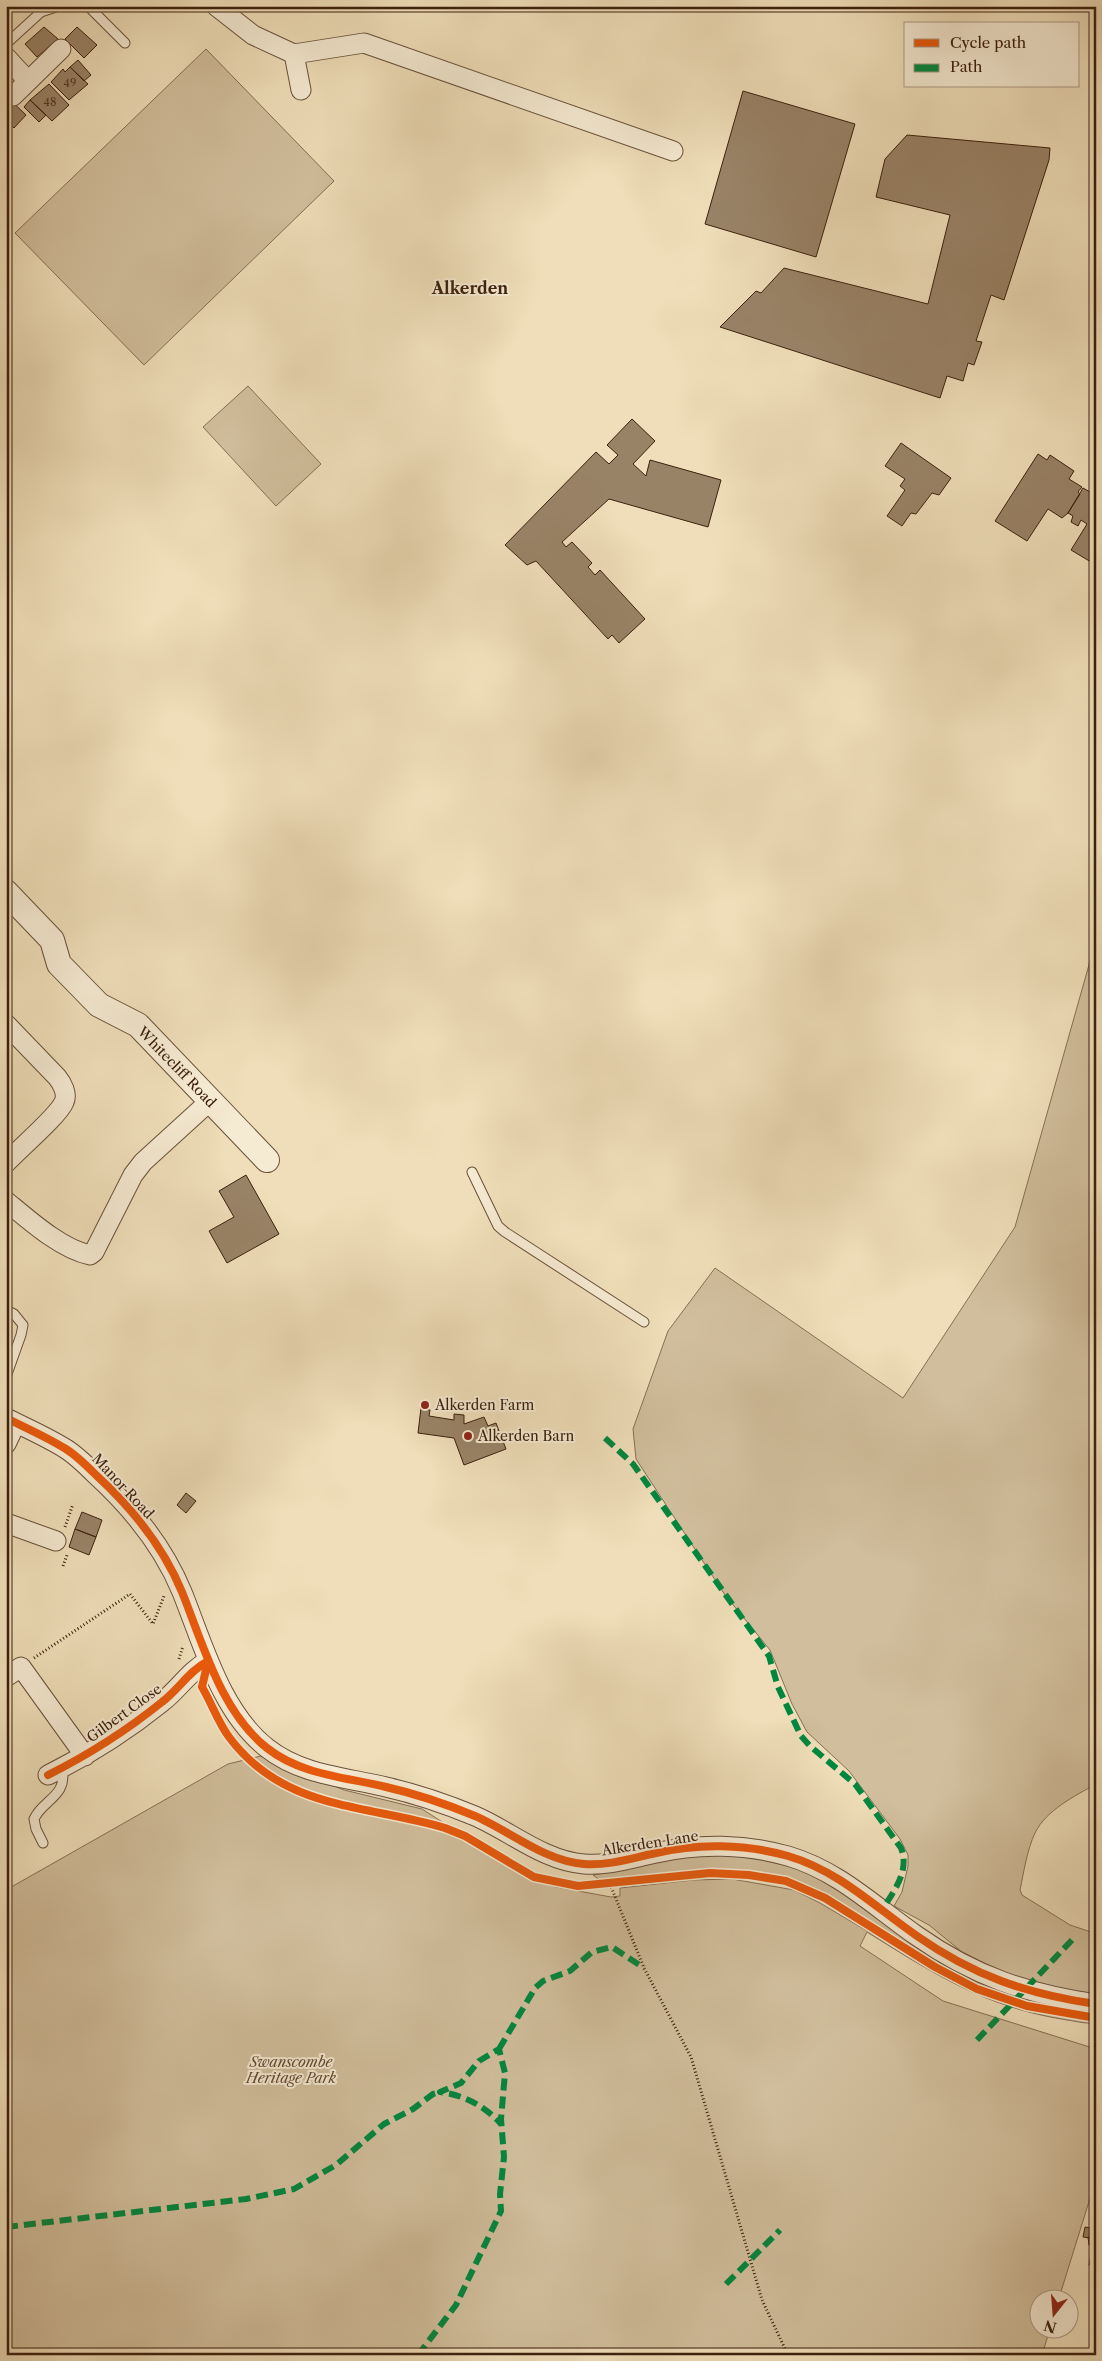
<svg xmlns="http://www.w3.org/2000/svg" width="1102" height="2361" font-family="'Libre Caslon Text',serif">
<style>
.green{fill:#d1be9c;stroke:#866f55}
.building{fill:#998367;stroke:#3c200e}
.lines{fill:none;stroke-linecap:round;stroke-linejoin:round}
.service-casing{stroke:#695039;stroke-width:11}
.minor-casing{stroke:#695039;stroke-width:21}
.tertiary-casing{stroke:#695039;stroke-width:26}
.path{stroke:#3c200e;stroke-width:3;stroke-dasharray:1 2.5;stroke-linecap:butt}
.service{stroke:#f5ead2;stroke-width:9}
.minor{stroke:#f5ead2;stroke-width:19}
.tertiary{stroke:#f5ead2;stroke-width:24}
.quiet{stroke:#00873e;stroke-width:6;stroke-dasharray:12 6;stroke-linecap:butt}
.cycleway-casing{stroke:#f5ead2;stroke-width:11}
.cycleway{stroke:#e8590c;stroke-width:8}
.poi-dot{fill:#8f2418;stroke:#f5ead2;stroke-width:2}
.labels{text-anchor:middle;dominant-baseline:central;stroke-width:4;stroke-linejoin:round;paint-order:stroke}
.number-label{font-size:11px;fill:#533924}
.street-label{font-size:14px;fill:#3c200e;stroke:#f5ead2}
.poi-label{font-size:14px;fill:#3c200e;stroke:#f5ead2;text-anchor:start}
.park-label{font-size:14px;font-style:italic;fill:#614832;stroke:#f5ead2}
.quarter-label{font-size:16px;font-weight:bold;fill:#3c200e;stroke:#f5ead2}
</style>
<rect width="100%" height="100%" fill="#efdeb9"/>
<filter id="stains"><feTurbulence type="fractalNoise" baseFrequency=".004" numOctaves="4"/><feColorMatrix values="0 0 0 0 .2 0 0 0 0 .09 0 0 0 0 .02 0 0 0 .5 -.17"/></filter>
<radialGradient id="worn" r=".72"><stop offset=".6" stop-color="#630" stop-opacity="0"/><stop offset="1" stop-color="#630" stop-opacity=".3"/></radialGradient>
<path class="green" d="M206,49L334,181L144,365L15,233Z
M248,386L321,464L276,506L203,427Z
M1096,940V1784C1075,1796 1046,1810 1035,1833C1027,1850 1024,1871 1020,1890L1022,1895L1070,1925L1091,1932L1096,1929V1998L1013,1978L962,1952L929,1925L894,1906L902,1892L908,1866V1855L900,1839L849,1771L807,1732L792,1704L770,1650L725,1595L636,1459L633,1429L668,1331L715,1268L903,1398L1015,1227Z
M261,1756L344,1790L422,1809L528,1877L556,1887L611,1897L620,1896V1888L693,1880L732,1879L794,1890L820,1903L933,1970L969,1990L1026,2009L1096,2022C1090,2025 1075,2021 1067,2020C985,2007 936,1975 867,1932L860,1946L943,2001L1096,2049V2179L1059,2298H1040V2328L1050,2329L1042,2355H6V1890L228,1764Z
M742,1855L803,1870L844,1892L935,1959L983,1984L1096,2010V2014C1027,2005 974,1987 914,1951C875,1927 835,1893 789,1880C728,1862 663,1873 601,1881L593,1875L617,1871L680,1856Z"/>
<path class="building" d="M44,27L58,39L37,57L25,44Z
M77,27L97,45L84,58L65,39Z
M78,60L91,75L84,81L70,67Z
M70,67L88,84L69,100L51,82L63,69L65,72Z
M49,84L69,105L52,121L30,100Z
M743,91L855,124L816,257L705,224Z
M6,96L26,115L14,128L6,120Z
M30,100L46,115L39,122L24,107Z
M6,123L12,129L6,134Z
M907,135L1050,148L1049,160L1004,300L991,295L976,341L982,342L974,365L968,363L963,381L947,376L940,398L720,327L756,291L761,293L784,268L928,304L950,215L876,197L885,159Z
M632,419L655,441L633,464L646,476L650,460L721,480L708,527L609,499L562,542L566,547L572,542L592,563L588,567L595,575L600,570L645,619L619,643L612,635L608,639L536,561L527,565L505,545L596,452L609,464L618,455L607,445Z
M901,443L951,478L939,495L932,493L916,514L911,513L902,526L887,516L905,490L900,486L905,479L885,466Z
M1038,454L1047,460L1050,455L1074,471L1069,479L1082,487L1078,492L1080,494L1068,513L1062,518L1048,509L1027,541L995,521Z
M1083,488L1092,493L1096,489V565L1071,550L1087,524L1081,520L1078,526L1071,522L1073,516L1068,513Z
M246,1175L279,1234L227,1263L209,1231L234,1217L219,1191Z
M421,1408L430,1410L429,1416L454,1420V1414L464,1415V1424L484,1417L488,1426L496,1423L506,1449L464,1465L454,1438L418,1433Z
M186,1493L196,1501L186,1513L177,1505Z
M82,1512L102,1520L96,1537L75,1529Z
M75,1529L96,1537L89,1555L69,1547Z
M1085,2227L1092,2228L1091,2231H1096V2239L1083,2237Z
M1088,2237L1096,2239V2246L1089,2245Z
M1092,2247L1096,2248V2266L1089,2265Z"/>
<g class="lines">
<g class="service-casing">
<path id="service" d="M85,6L90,8L125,43
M6,44L41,12L59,6
M472,1172L498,1226L505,1232L644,1322
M6,1310L14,1314L23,1325L21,1335L6,1377
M43,1843L36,1829L34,1819C43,1799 68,1797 62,1768"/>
</g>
<g class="minor-casing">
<path id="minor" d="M216,6L253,35L294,54L301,90
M294,54L364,43L673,151
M6,57L28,81
M13,96L61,49
M6,1024L57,1077C62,1083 68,1094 64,1102C59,1115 18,1150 6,1163
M6,1201C29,1220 61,1249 90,1255L94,1252L133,1175L143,1162L210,1101
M6,1418C26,1428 47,1437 66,1449C77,1456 86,1465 96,1475C132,1508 163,1546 182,1592C203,1644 221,1712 267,1748C301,1775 345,1777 386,1787C417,1794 446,1804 475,1816C510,1831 544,1861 584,1864C608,1866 632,1858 656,1853C698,1843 746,1844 788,1856C839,1871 875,1907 917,1936C974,1976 1027,1994 1096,2004
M6,1444L16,1423
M6,1523L56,1541
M6,1677L21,1667L85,1756
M48,1775C88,1755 126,1731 162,1702C179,1689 189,1671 208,1661"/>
</g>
<g class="tertiary-casing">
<path id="tertiary" d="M6,892L52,940L59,964L99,1005L138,1025L267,1160"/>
</g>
<path class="path" d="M65,1527L73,1504
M63,1566L67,1555
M34,1658L130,1594L153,1624L164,1596
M179,1659L183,1646
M610,1884L644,1968L691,2057L762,2300L788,2355
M1096,2336L1094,2338L1096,2354"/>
<use href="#service" class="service"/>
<use href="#minor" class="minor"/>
<use href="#tertiary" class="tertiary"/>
<path class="quiet" d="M605,1438L633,1464L769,1656L778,1687L801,1736L810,1746L855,1784L901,1848C910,1871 894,1891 882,1910
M977,2040L1072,1940
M499,2049L535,1988L543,1981L570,1971L592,1952L612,1947L644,1968
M6,2227L246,2199L294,2189L336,2165L384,2124L413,2109L433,2094L440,2092
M726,2284L780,2230
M418,2355L456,2305L501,2211L500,2194L504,2157L501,2119L505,2073L499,2049L479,2061L461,2083L440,2092C464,2095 485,2106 501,2124"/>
<g class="cycleway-casing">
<path id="cycleway" d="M6,1418C26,1428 47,1437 66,1449C77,1456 86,1465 96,1475C132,1508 163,1546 182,1592C203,1644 221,1712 267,1748C301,1775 345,1777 386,1787C417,1794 446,1804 475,1816C510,1831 544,1861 584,1864C608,1866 632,1858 656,1853C698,1843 746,1844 788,1856C839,1871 875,1907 917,1936C974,1976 1027,1994 1096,2004
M208,1661L202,1687C212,1704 218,1722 229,1737C284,1811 366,1804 445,1828L465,1836L534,1877L578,1886L710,1873L749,1875L786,1881L825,1898L935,1967L977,1989L1027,2006L1096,2018
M48,1775C88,1755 126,1731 162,1702C179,1689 189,1671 208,1661"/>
</g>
<use href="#cycleway" class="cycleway"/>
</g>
<g class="poi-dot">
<circle cx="425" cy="1405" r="5"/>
<circle cx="468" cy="1436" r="5"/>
</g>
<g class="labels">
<g class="number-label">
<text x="70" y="83">49</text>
<text x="50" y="102">48</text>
</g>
<g class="street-label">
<text transform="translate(177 1067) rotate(46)">Whitecliff Road</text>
<text transform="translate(123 1486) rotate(47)">Manor Road</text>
<text transform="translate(124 1713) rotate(-36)">Gilbert Close</text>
<text transform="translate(650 1843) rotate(-9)">Alkerden Lane</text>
</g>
<g class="poi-label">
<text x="435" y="1405">Alkerden Farm</text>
<text x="478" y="1436">Alkerden Barn</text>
</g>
<g class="park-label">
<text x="291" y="2062">Swanscombe<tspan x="291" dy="16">Heritage Park</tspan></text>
</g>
<g class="quarter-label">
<text x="470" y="288">Alkerden</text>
</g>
</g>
<rect width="1102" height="2361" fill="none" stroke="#efdeb9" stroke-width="25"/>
<rect x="8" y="8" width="1087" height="2346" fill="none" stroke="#3c200e" stroke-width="2.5"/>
<rect x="12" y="12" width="1077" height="2336" fill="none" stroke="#3c200e"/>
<rect x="904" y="22" width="175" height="65" fill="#f5ead2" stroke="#ab9984"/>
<rect x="914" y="39" width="25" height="8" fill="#e8590c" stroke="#ab9984"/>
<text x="950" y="48" font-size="15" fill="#3c200e">Cycle path</text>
<rect x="914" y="64" width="25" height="8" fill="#00873e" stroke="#ab9984"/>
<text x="950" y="72" font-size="15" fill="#3c200e">Path</text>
<g transform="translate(1054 2314) rotate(197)"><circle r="24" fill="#f5ead2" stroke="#ab9984"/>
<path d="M0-4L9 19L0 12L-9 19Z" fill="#8f2418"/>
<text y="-8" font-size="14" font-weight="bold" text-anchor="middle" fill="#3c200e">N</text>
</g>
<rect width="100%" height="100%" filter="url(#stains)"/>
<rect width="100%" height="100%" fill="url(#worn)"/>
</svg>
